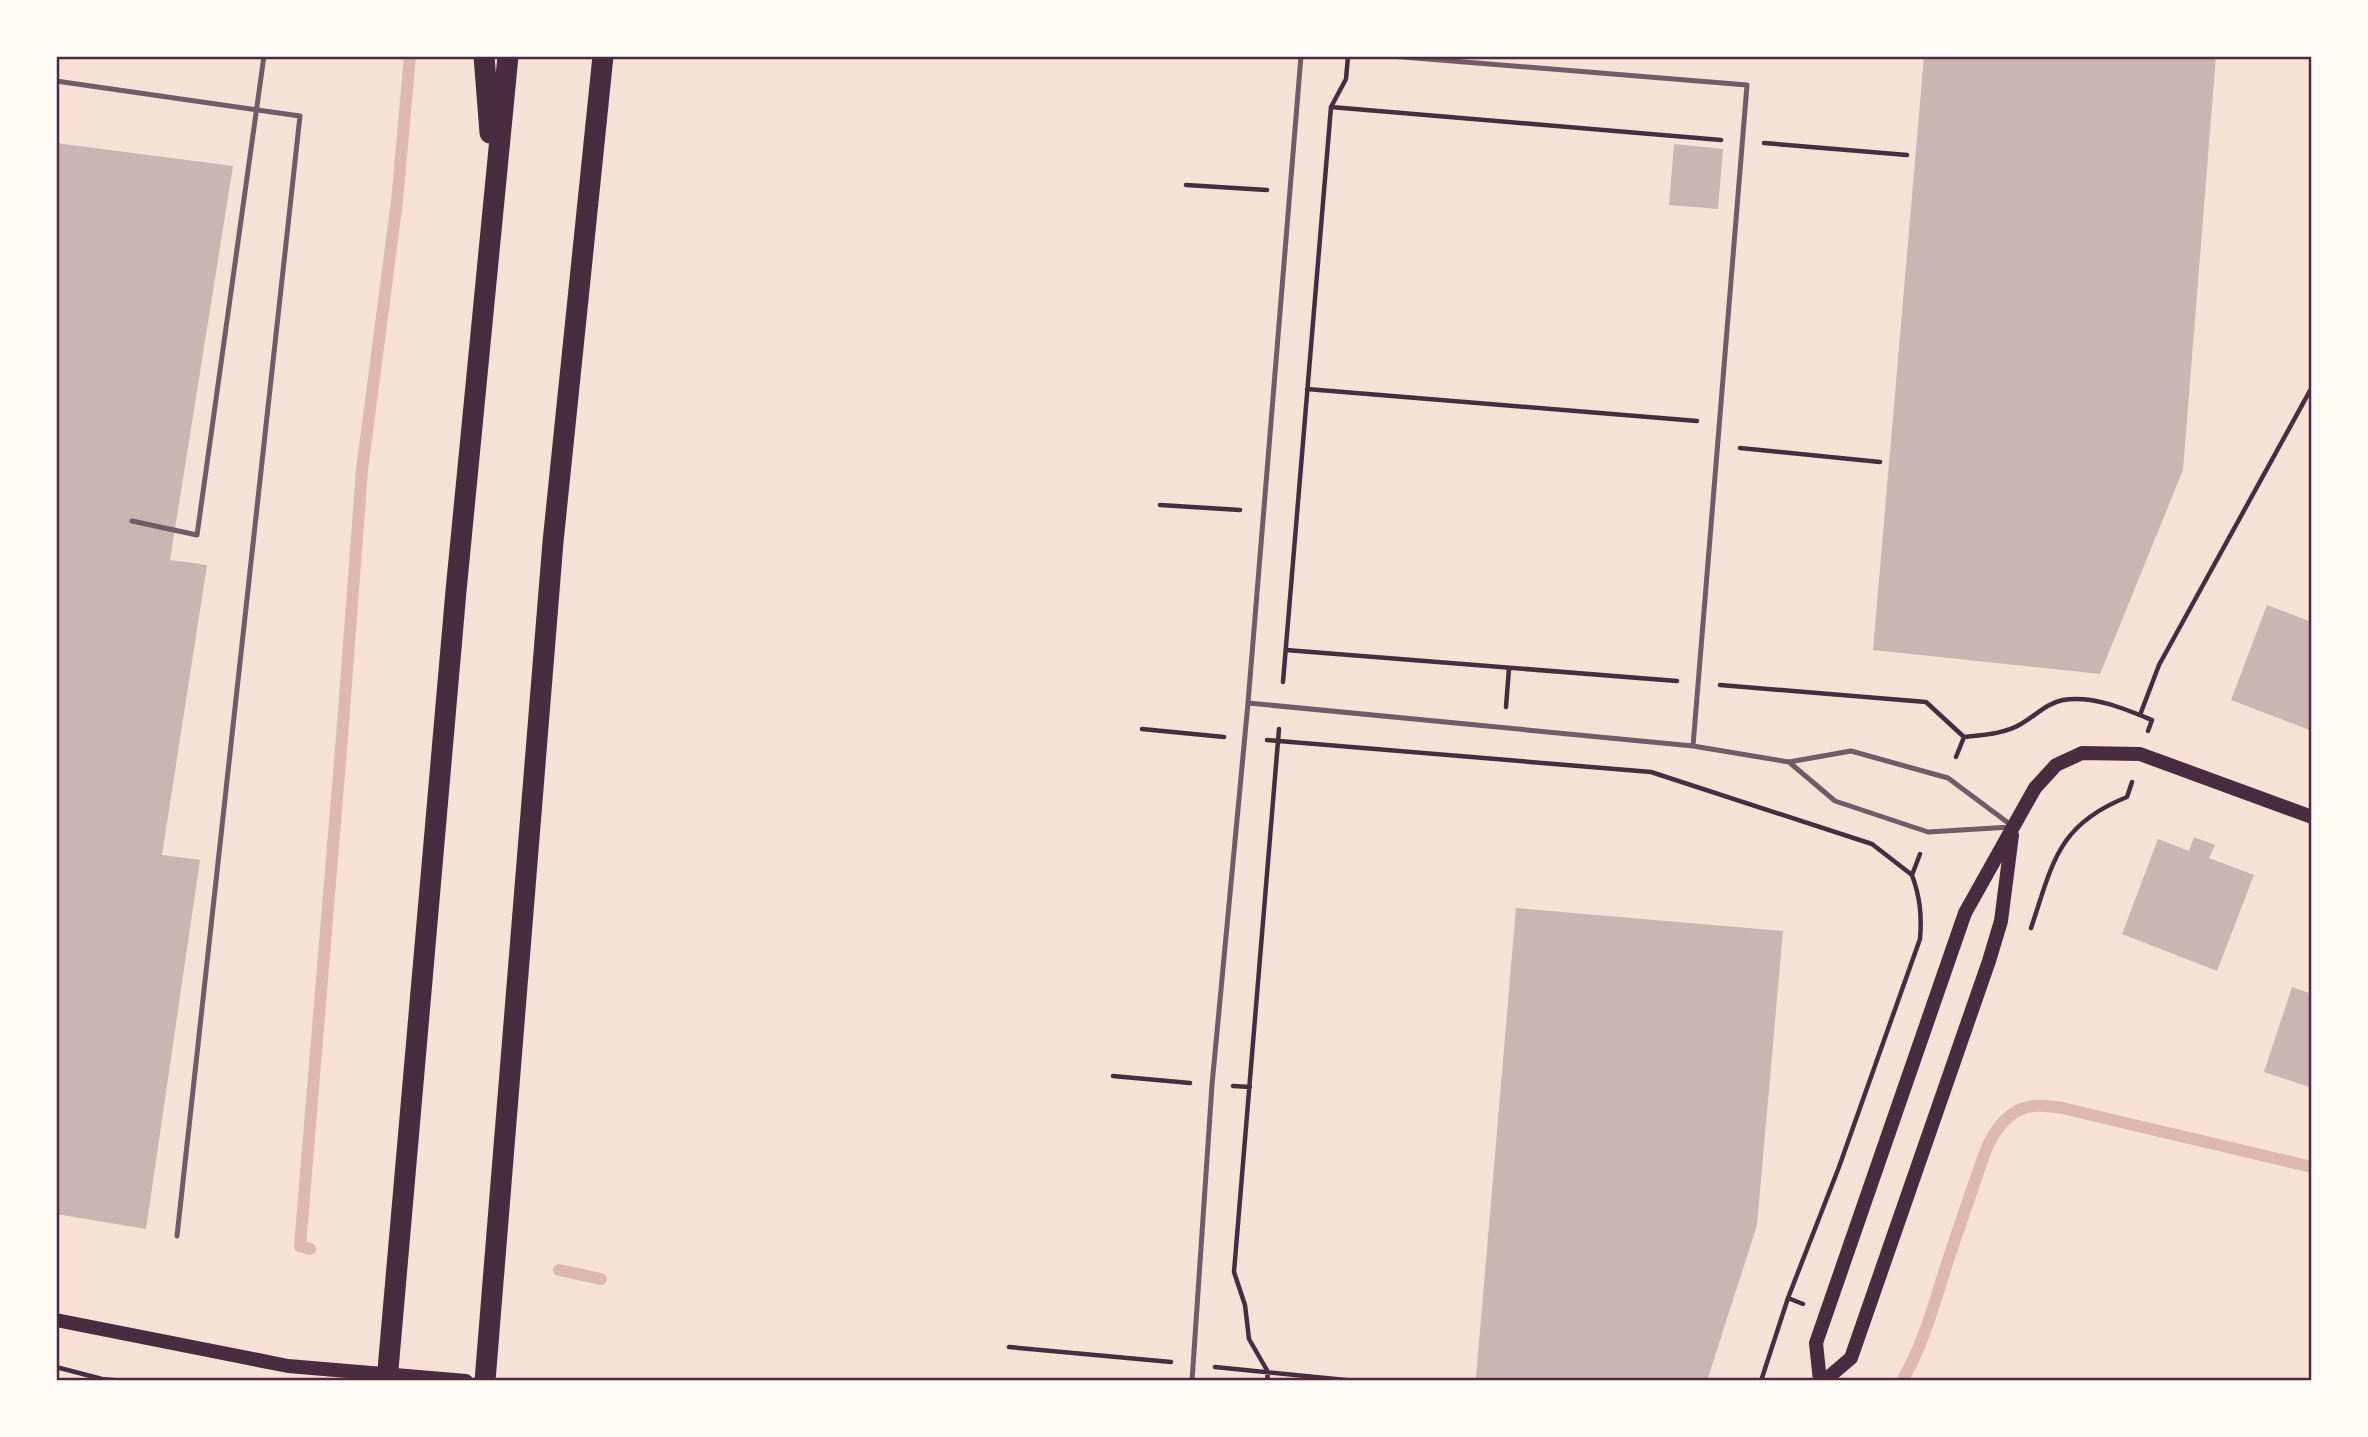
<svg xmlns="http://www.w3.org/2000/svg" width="2368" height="1437" font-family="Helvetica,sans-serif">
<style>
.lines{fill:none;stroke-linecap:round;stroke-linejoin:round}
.stream{stroke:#dcb8b0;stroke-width:12}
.building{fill:#ccb4b1}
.path{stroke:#4a2c40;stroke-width:4.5}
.service{stroke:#755966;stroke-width:5}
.secondary{stroke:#4a2c40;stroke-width:14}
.motorway{stroke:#4a2c40;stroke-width:21}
.neatline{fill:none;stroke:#4a2c40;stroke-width:2.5}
</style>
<rect width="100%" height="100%" fill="#f7e1d7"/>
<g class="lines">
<path class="stream" d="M310,1249L300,1246L342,737L362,470L397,201L410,56
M559,1270L601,1279
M1902,1381C1921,1349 1932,1312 1943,1276C1952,1247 1962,1219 1972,1190C1981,1165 1988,1132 2011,1115C2026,1103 2044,1105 2062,1108L2312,1167"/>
</g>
<path class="building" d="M1924,56H2216L2183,470L2100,674L1873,650Z
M56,143L233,166L170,560L207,565L162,855L200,860L146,1229L56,1214Z
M1674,144L1723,149L1718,209L1669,205Z
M2267,605L2312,622V731L2231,700Z
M2194,837L2215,845L2209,858L2254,875L2217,971L2122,934L2158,839L2189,851Z
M1516,908L1783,931L1757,1225L1707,1381H1520L1476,1378Z
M2292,987L2312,994V1088L2264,1072Z"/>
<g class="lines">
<path class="path" d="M1331,107L1721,140
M1764,143L1907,155
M1186,185L1267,190
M1307,389L1697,421
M1740,448L1880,462
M1160,505L1240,510
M1286,650L1677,681
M1283,682L1331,107L1346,79L1348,56
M1720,685L1926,702L1964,737
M1506,707L1509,668
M2140,715L2159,665L2312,387
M1142,729L1224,737
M1267,740L1651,772L1872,844L1912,875
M1956,757L1964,737C1983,735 2004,734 2021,724C2035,716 2047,703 2063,700C2093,695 2125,709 2152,720L2148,731
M2031,928C2053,863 2057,825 2127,797L2132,782
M1113,1076L1190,1083
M1233,1086L1250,1087
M1788,1298L1803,1304
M1009,1347L1171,1362
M56,1367L102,1379L124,1381
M1215,1367L1356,1381
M1267,1381L1268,1372L1249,1339L1245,1305L1234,1272L1279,729
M1761,1381L1788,1298L1839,1167L1920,939C1922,915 1920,897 1912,875L1920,854"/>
<path class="service" d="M1391,56L1747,85L1693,746
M56,81L300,116L177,1236
M132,521L197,535L264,56
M1248,703L1693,746L1789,762L1851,751L1948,778L2011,825
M1789,762L1835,801L1928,832L2011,827
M1192,1381L1212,1085L1248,703L1301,56"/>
<path class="secondary" d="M56,1320L288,1366L466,1381
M1820,1381L1816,1343L1965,913L2035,788L2056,765L2082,753L2140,754L2312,817
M1824,1381L1851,1358L1989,961L2001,921L2012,835"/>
<path class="motorway" d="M484,56L490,133
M387,1381L456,591L508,56
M485,1381L553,542L603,56"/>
</g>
<rect width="2368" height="1437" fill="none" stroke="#fffaf5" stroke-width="116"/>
<rect x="58" y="58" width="2252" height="1321" class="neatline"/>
</svg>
